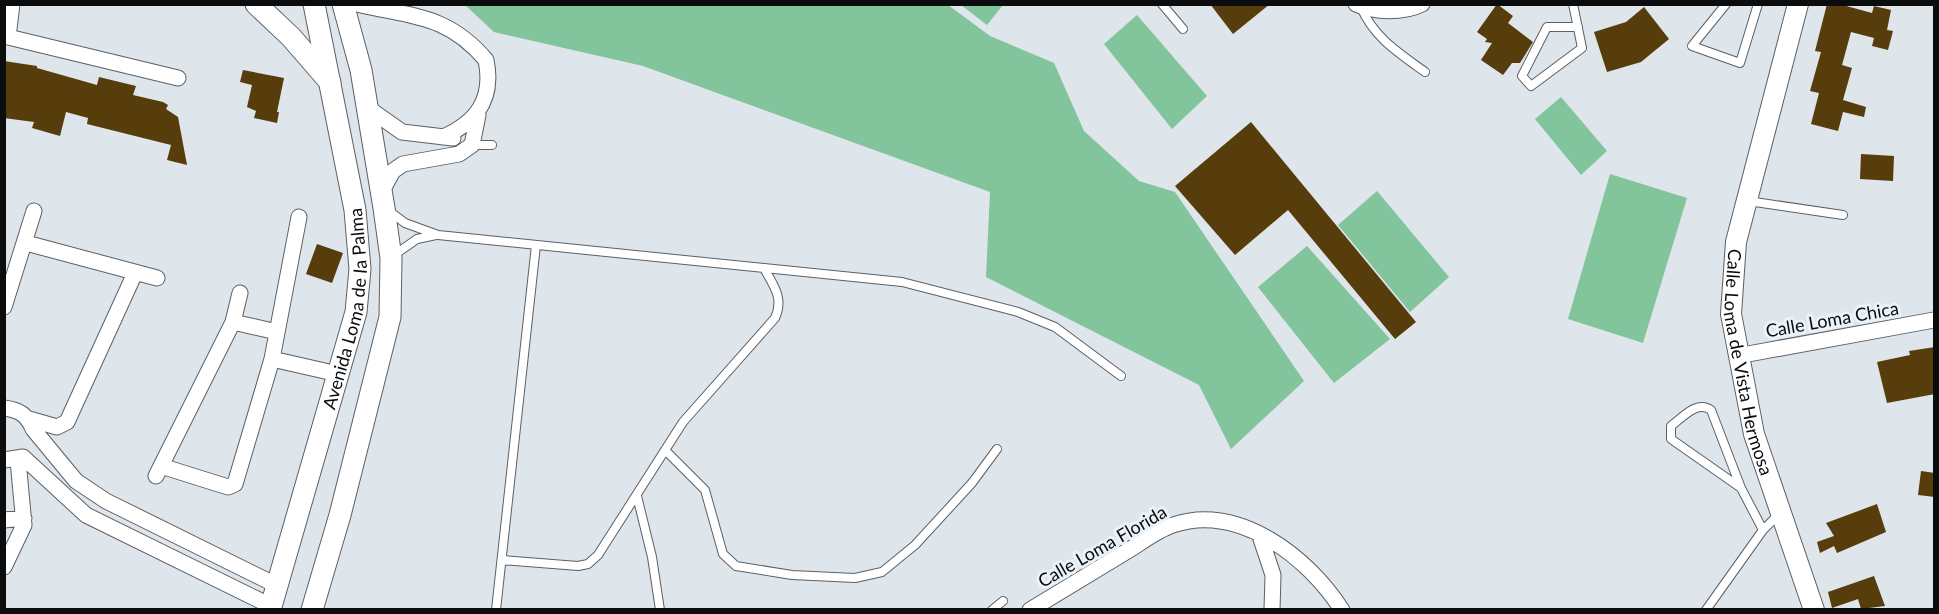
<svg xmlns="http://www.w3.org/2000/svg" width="1939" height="614" font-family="Lato,sans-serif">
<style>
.green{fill:#82c49b}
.building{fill:#563d0b}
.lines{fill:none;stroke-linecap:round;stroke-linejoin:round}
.service-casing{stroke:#5b6066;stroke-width:10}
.minor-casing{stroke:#5b6066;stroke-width:17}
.tertiary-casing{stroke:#5b6066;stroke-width:22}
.secondary-casing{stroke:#5b6066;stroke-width:23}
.service{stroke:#fff;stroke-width:8}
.minor{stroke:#fff;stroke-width:15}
.tertiary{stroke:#fff;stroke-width:20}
.secondary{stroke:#fff;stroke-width:21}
.labels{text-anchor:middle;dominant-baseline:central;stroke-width:6;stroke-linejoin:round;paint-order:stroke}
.street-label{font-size:18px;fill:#0a0c0e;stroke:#ebf2f8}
</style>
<rect width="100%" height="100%" fill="#dee5eb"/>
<path class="green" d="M465,5H948L990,36L1054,63L1084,131L1139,181L1175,192L1304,381L1231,449L1199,385L986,277L990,192L643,66L494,32Z
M961,5H1003L987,25Z
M1137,15L1207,96L1172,129L1104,44Z
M1561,97L1607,151L1581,175L1535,119Z
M1610,174L1687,198L1643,343L1568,319Z
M1377,191L1449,277L1410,312L1338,225Z
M1307,246L1390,339L1334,383L1258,287Z"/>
<path class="building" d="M1210,4H1270L1233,34Z
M1497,4L1513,16L1508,23L1533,42L1520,63H1512L1503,75L1481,60L1492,43L1485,42L1487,39L1477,32Z
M1827,4H1839L1872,13L1874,6L1891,10L1887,30L1893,31L1888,50L1872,46L1874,38L1851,32L1842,65L1852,68L1843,100L1866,107L1864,117L1843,112L1838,131L1811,124L1819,93L1810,91L1821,52L1815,51Z
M1644,7L1669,39L1641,62L1607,72L1594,32L1626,22Z
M4,61L37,66V68L97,85L99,77L136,86L133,95L163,102L168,105L166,109L178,117L187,165L167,160L171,145L87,124L88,118L66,112L60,136L32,128L34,122L4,118Z
M243,70L284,78L277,112H279L277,123L254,118L256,111L247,107L252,85L240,82Z
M1251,122L1416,322L1395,339L1288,210L1235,255L1175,186Z
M1861,154L1894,156L1893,181L1860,179Z
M317,244L343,253L332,283L306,274Z
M1935,347V394L1887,403L1877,362L1910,355L1909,351Z
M1921,471L1935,473V497L1918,495Z
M1877,504L1886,532L1837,553L1834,546L1820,553L1817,542L1834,536L1826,523Z
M1874,576L1885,606L1861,609L1858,599L1832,608L1828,592Z"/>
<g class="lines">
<g class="service-casing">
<path id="service" d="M1162,4L1183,29
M1573,4L1582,48L1531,86L1522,76L1547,27H1578
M1726,4L1692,46L1740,63L1758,4
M1361,7C1374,38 1399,53 1425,72
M472,145H492
M1748,201L1843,215
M389,211L405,223L438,235L902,282L1018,312L1055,327L1121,376
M394,255L417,239L436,235
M665,450L705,490L723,554L736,566L792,575L855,578L882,572L915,545L972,483L997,449
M1741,488L1711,410C1697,400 1683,417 1671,426V439L1741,488L1763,530
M637,496L652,557L660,610
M502,560L578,566L588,564L598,555L683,422L775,318C784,299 774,286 765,270
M496,610L536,245
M992,610L1003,601
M1706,610L1763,530L1780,513"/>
</g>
<g class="minor-casing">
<path id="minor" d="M357,4C412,17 447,14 486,60C494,99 477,122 443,137
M1356,4C1375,13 1404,13 1422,4
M4,36L178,78
M8,37L12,4
M368,108L402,132L453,138
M382,191L393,171L403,164L459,154L472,145L478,115
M26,243L157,278
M4,307L34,211
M233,322L277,332
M1737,356L1934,320
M272,359L338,374
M4,408C20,410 27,415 33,429L76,481L106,501L276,585
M29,419L57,427L67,422L135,273
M4,460L23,457L86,515L271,606
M161,466L228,487L235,484L272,359L299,217
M156,476L233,322L240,293
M4,520L24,518
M1260,536L1273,575L1272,610
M4,567L24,525L18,460
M1030,610C1063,590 1096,570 1129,550C1142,542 1158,530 1173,525C1239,503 1308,557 1342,610"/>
</g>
<g class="tertiary-casing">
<g id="tertiary">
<path id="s1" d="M1798,4L1736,242L1731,314L1754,434L1814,610"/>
</g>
</g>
<g class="secondary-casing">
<g id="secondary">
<path d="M256,4L291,37L330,82"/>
<path id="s2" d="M270,610L356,312L360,269L355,210L314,4"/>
<path d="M312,610L340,515L390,317L391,258L384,208L361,70L343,4"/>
</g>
</g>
<use href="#service" class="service"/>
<use href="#minor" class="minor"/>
<use href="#tertiary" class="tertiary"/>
<use href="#secondary" class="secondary"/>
</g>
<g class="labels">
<g class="street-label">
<text stroke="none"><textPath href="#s2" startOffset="312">Avenida Loma de la Palma</textPath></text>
<text transform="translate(1832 319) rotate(-10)">Calle Loma Chica</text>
<text stroke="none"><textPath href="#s1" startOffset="368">Calle Loma de Vista Hermosa</textPath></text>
<text transform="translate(1102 546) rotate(-30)">Calle Loma Florida</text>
</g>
</g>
<rect width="1939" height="614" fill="none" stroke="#0a0c0e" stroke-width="12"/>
</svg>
